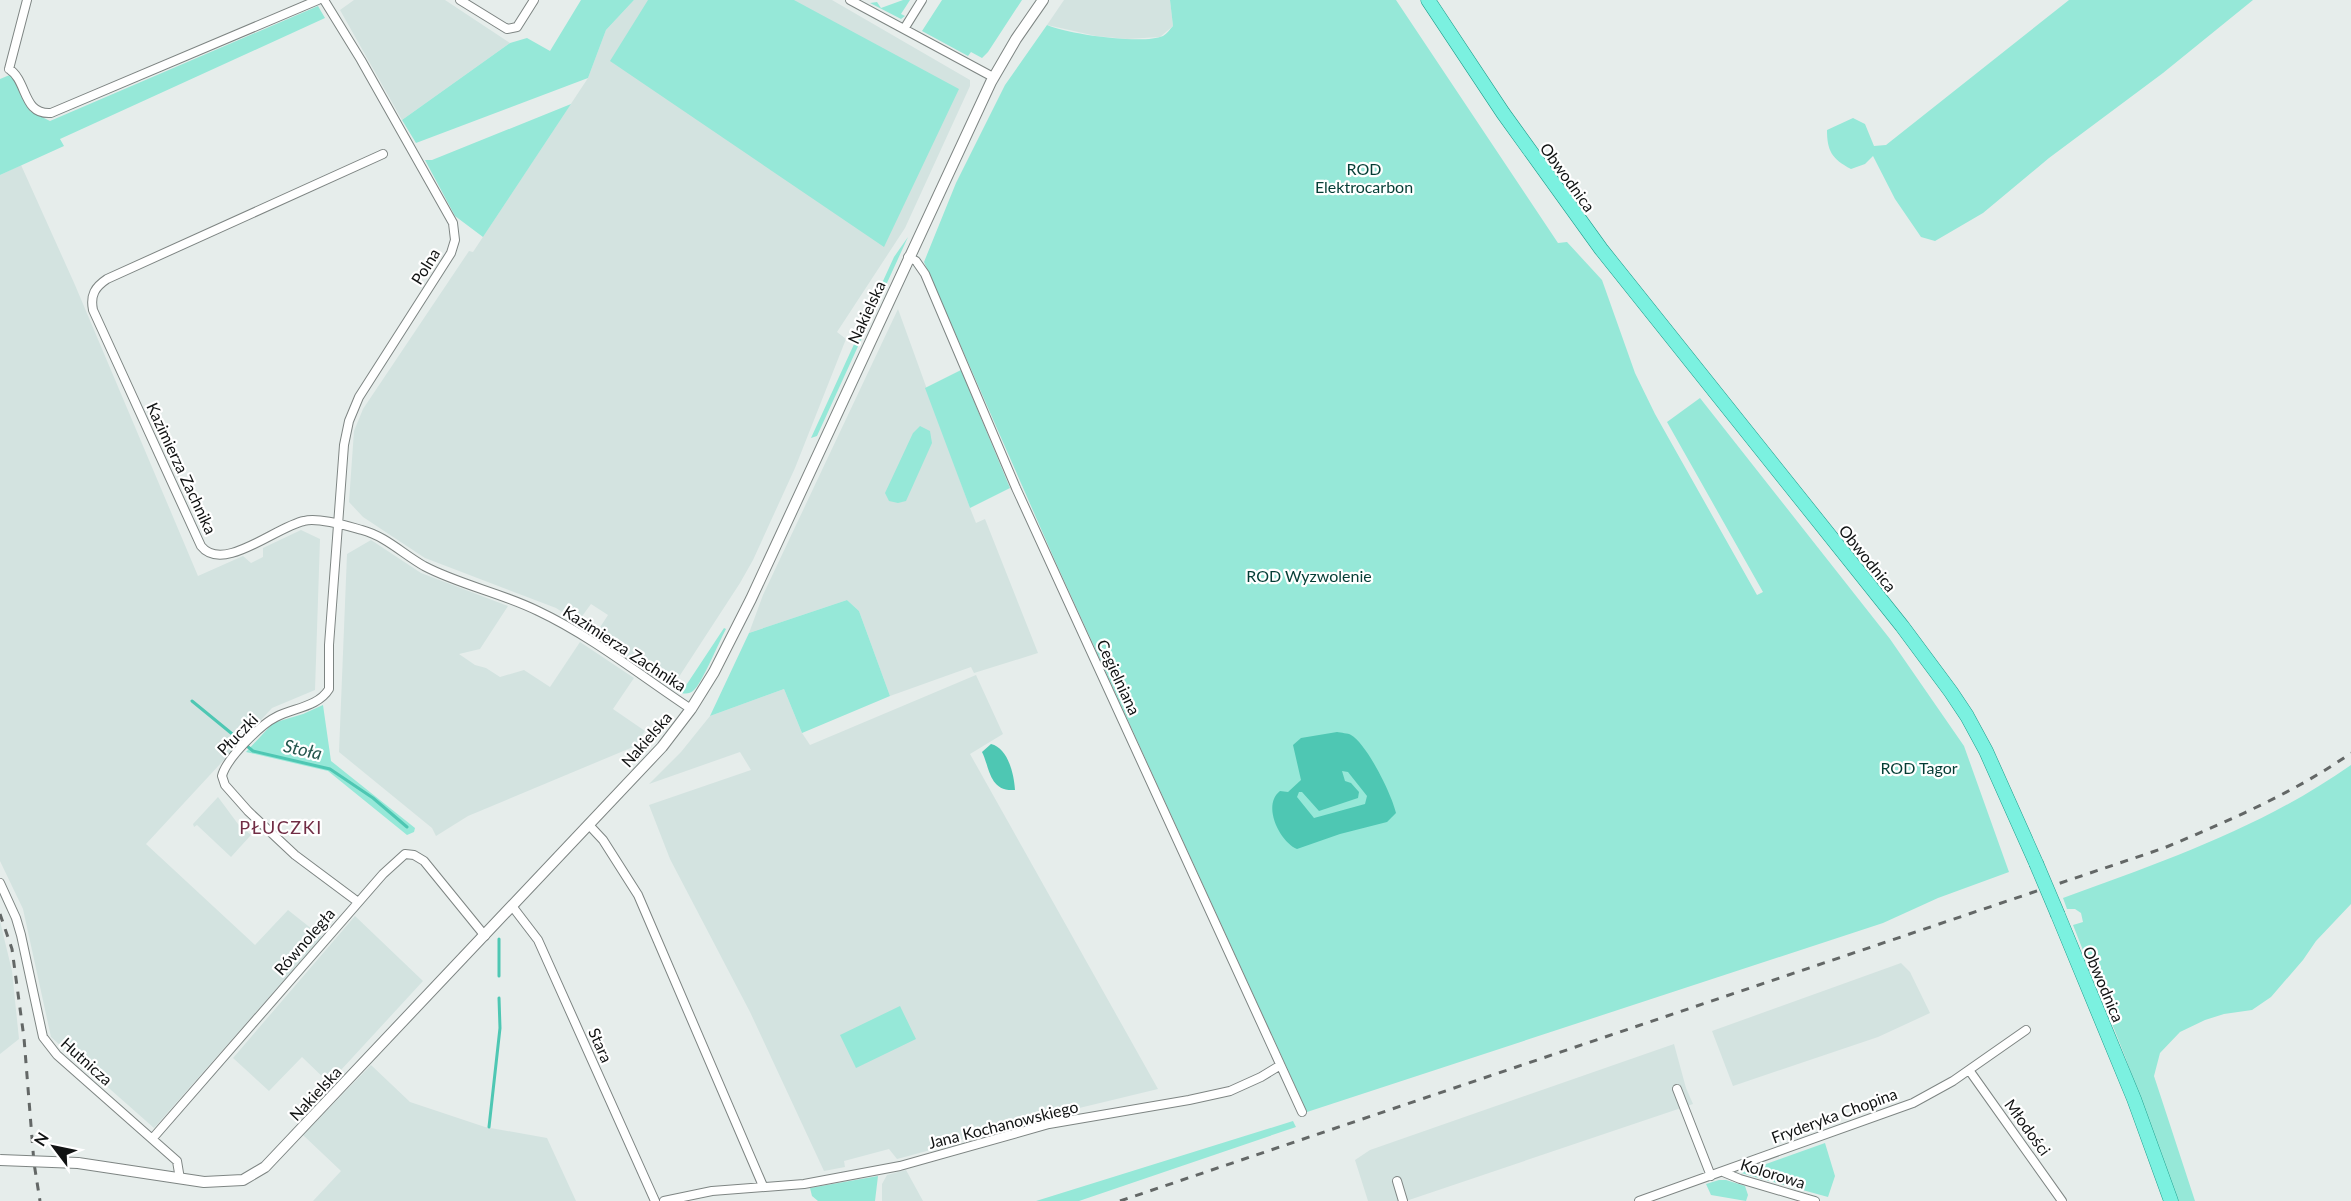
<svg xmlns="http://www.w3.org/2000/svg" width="2351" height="1201" font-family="Lato,sans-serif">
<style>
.built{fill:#d3e3e0}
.green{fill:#96e8d8}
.water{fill:#4ec7b3;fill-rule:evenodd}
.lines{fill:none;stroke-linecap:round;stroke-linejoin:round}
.stream{stroke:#4ec7b3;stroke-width:3}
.minor-casing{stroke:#7e8583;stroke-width:10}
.tertiary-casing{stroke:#7e8583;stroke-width:12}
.primary-casing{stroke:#1d9d8b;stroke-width:15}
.minor{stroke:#fff;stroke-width:8}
.tertiary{stroke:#fff;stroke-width:10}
.primary{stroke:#7bf1e0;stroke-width:14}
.rail{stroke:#636766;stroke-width:3;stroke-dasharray:8 8;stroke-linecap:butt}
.tertiary-bridge-casing{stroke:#7e8583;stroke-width:12;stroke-linecap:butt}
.primary-bridge-casing{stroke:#1d9d8b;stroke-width:15;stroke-linecap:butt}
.tertiary-bridge{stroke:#fff;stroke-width:10}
.primary-bridge{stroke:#7bf1e0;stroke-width:14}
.labels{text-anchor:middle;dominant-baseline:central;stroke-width:4.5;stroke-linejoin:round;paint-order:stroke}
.park-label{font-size:16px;fill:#043d35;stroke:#fff}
.street-label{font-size:16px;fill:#111313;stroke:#fff}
.water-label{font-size:18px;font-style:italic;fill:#24564d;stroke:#fff}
.neighbourhood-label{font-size:18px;letter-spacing:1.5px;fill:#712d45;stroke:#fff}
</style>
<rect width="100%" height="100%" fill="#e6edeb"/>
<path class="built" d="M354,0H445L510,43L402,120L340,10Z
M634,0H832L970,80V86L905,228L837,332L846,339L795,468L753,560L740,583L673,686L602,640L597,632L608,615L591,604L580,619H573L556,608L425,558L363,517L349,502L354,431L363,409L469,251L473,252L588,78L606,30Z
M1064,0H1170L1173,26L1160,37L1127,39L1096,36L1047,25Z
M21,165L75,285L198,576L243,556L251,563L263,557V548L301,530L320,539L315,690L272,708L146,844L255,945L288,910L322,937L154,1128L51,1037L23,909L0,861V175Z
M898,309L970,508L976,523L985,519L1038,653L974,673L971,667L890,696L859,611L847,600L749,633L763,595Z
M371,540L421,573L508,606L480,649L459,654L475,665L486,668L500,677L524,670L550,687L580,642L634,678L613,709L645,731L633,747L468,816L436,836L432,828L339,752L347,554Z
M976,675L1003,734L970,754L1158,1089L984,1131L938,1148L897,1159L889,1149L844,1161L845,1167L824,1171L750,1012L670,859L649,805L751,770L740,752L649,784L681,752L710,716L784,689L802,733L810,745Z
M218,797L238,824L251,835L231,857L197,825L194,827L193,824Z
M355,916L423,981L329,1083L302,1057L269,1091L233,1058Z
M0,921L12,971L19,1039L0,1054Z
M1901,963L1910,972L1930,1013L1878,1037L1733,1086L1712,1031Z
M1674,1044L1686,1088L1693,1104L1406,1201H1368L1355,1160L1370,1150Z
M371,1065L410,1102L485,1127L547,1138L576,1201H313L341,1171L303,1135Z
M906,1170L923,1201H882V1184L887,1175Z"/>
<path class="green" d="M581,0H634L606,30L588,78L416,143L402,120L510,43L527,38L550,51Z
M648,0H794L959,89L884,247L610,61Z
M903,0H910L901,14L905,16L901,19L870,3L877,2L881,8Z
M942,0H1022L988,52L982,58L971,52L968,56L922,31Z
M1170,0H1396L1558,243L1567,242L1602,280L1635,373L1655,414L1757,595L1763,592L1667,422L1700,398L1890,639L1964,746L2009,872L1938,898L1883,923L1307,1112L1056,563L924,262L956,183L1005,85L1047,25C1067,34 1143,45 1163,36C1167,34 1170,29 1173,26Z
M2069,0H2253L2163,73L2049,158L1983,213L1935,241L1921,237L1895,199L1873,156L1865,164L1851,169C1832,159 1827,151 1827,130L1853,118L1865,124L1874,146L1886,145Z
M318,6L325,18L60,139L64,146L0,175V79L12,74L30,111L50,121Z
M571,104L483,237L455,216L425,160H432Z
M908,237L817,436L811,438L894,257Z
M961,370L1010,488L970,508L925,388Z
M920,426L930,431L932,443L906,501L898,503L889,501L885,493L913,433Z
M847,600L859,611L890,696L802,733L784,689L710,716L749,633Z
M724,628L726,629C720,640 701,685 694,690C690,694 686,694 681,693Z
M323,705L331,761L415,828L414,832L407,835L328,771L246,752L273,723L303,714Z
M2351,765V904L2316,941L2303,960L2271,997L2252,1010L2224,1014L2205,1020L2180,1032L2160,1053L2154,1076L2195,1201H2177L2126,1059L2073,925L2083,922L2081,913L2075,909H2067L2063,898C2163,862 2263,827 2351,765Z
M900,1006L916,1039L856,1068L840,1035Z
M1293,1121L1296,1127L1079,1201H1036Z
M1825,1143L1835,1176L1828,1197L1741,1173Z
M878,1176L875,1201H818L812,1196L810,1188Z
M1719,1180H1726L1745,1186L1748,1195L1746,1201L1711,1195L1706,1184Z"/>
<path class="water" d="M1337,732C1341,733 1348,733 1351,735C1367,744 1392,795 1396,813L1387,822L1340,834L1297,849C1281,843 1261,806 1280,791L1288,792L1301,780L1293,745L1301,738ZM1342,771L1348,772L1367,796L1365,804L1314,818L1297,797L1299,792H1302L1319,811L1358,798L1359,792L1351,783L1345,781Z
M991,744C1008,748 1014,774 1015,790C989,792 990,768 982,752Z"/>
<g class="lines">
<path class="stream" d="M192,701L253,751L330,769L373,798L407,827
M499,939V976
M489,1127L500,1028L499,998"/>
<g class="minor-casing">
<path id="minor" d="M324,0L361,60L453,223L455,240L451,253L359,397L349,421L344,445L329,645V689C318,707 293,708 276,717C260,725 226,759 222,776L225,785L248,811L295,855L358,902
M460,0L507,29L517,27L534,0
M850,0L993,77
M904,29L922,0
M9,69C28,81 22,115 51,113L318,0
M9,69L27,0
M383,154L107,279C95,287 90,295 93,310L201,546C223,574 277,526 304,521C318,517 347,526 362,530C385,536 403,554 424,566C460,585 502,593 538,611C593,637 641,676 691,709
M908,257L916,261L925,274L1016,488L1302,1112
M589,825L603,840L638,895L763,1186
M0,883L16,918L21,935L43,1037L57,1055L177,1161L180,1179
M512,906L538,940L655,1201
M1969,1070L2062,1201
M1677,1089L1711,1176
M152,1139L383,874L405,854L414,855L424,861L485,936
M1723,1172L1740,1179L1815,1201
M1397,1181L1403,1201
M664,1201L712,1191L804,1184L900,1166L1049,1124L1189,1100L1230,1091L1261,1077L1279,1066
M1639,1201L1913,1103L1953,1081L2026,1030"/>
</g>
<g class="tertiary-casing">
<path id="tertiary" d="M78,1163L204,1182L243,1180L265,1167L662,747L691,709L714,672L751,599L991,82L1016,39L1043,0"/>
</g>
<g class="primary-casing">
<path id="primary" d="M1428,0L1503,113L1601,249L1902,626L1951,692L1967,716L1986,751L2036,863
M2058,915L2134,1099L2171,1201"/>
</g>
<use href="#minor" class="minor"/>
<use href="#tertiary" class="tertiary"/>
<use href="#primary" class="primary"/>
<path class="rail" d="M0,914L12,949L24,1038L34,1163L40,1201
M1120,1201L2164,848C2228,821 2294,793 2351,753"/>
<g class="tertiary-bridge-casing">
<path id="tertiary-bridge" d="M0,1160L78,1163"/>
</g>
<g class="primary-bridge-casing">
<path id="primary-bridge" d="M2036,863L2058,915"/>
</g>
<use href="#tertiary-bridge" class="tertiary-bridge"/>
<use href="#primary-bridge" class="primary-bridge"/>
</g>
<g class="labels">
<g class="park-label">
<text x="1364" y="168">ROD<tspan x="1364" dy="18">Elektrocarbon</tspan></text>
<text x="1309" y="575">ROD Wyzwolenie</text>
<text x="1919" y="767">ROD Tagor</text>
</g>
<g class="street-label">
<text transform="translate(1568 177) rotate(54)">Obwodnica</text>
<text transform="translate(425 266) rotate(-58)">Polna</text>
<text transform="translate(866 312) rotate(-65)">Nakielska</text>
<text transform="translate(182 468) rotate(65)">Kazimierza Zachnika</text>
<text transform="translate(1868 558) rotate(51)">Obwodnica</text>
<text transform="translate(625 648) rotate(33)">Kazimierza Zachnika</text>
<text transform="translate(1119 677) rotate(65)">Cegielniana</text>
<text transform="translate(237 734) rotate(-46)">Płuczki</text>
<text transform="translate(646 739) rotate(-49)">Nakielska</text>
<text transform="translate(304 941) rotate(-49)">Równoległa</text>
<text transform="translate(2104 984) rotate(67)">Obwodnica</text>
<text transform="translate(601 1045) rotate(66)">Stara</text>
<text transform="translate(87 1061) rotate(42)">Hutnicza</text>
<text transform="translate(315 1093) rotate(-47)">Nakielska</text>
<text transform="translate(1834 1115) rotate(-20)">Fryderyka Chopina</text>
<text transform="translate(1003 1124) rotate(-14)">Jana Kochanowskiego</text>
<text transform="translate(2028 1127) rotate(54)">Młodości</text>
<text transform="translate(1773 1173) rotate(17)">Kolorowa</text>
</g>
<g class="water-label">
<text transform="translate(303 749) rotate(13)">Stoła</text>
</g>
<g class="neighbourhood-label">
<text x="281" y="827">PŁUCZKI</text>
</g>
</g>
<g transform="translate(54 1147) rotate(302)" stroke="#ffffff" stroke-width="4.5" paint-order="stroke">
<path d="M0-4.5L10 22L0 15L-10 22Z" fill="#111313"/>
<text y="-9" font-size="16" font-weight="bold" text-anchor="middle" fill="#111313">N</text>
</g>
</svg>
